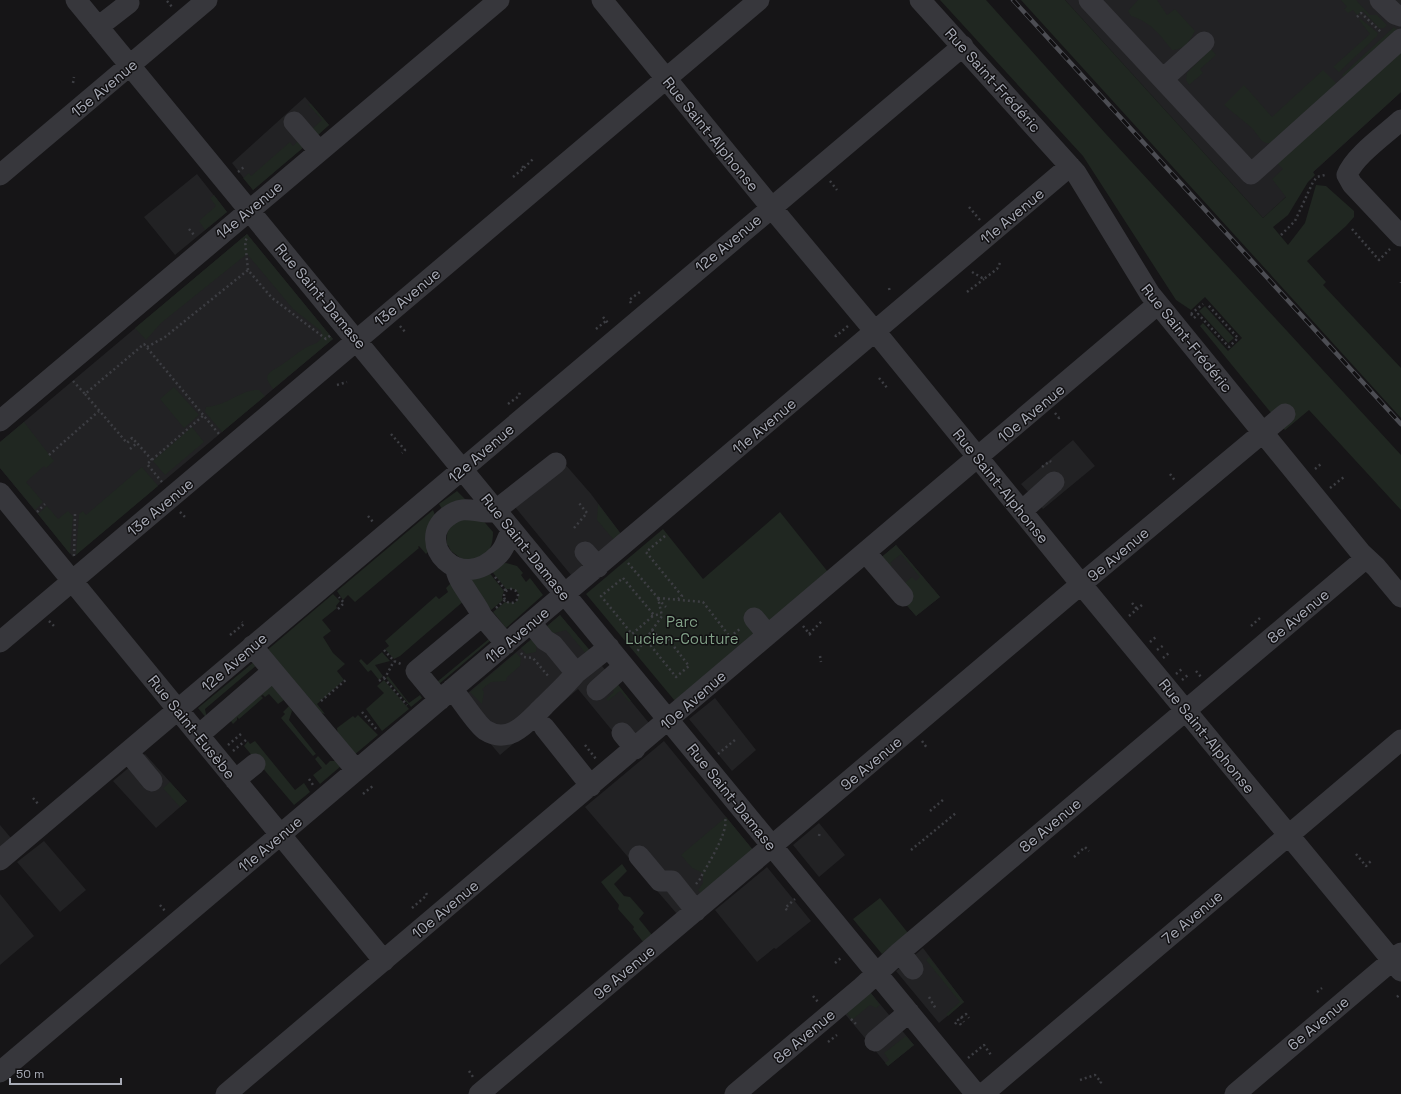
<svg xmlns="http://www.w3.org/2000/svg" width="1401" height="1094" font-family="'Space Grotesk',sans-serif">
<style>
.built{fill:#222224}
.green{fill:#202721;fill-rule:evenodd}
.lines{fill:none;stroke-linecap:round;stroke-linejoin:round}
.path{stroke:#3d3e43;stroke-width:2.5;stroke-dasharray:2 3;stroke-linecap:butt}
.minor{stroke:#37373c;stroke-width:21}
.rail-casing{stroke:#4c4d53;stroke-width:4.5}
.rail{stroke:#111012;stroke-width:3;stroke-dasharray:9;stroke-linecap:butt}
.labels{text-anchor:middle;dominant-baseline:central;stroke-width:3;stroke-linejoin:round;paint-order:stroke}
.street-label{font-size:15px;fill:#a8abb6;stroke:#111012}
.park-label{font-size:15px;fill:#81a087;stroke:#111012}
</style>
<rect width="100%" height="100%" fill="#161517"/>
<path class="built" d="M1065,0H1401V92L1263,218Z
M305,97L329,125L253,190L232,163Z
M197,174L227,212L175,255L144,217Z
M247,234L333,339L73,557L0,468V442Z
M1073,440L1095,466L1043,509L1021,484Z
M557,455L591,494L621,534L571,575L506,496Z
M896,545L940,597L916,616L872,565Z
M560,615L649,723L624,745L578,689L500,755L456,703Z
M715,698L756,750L732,771L689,719Z
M664,741L753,850L677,914L585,807Z
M145,754L187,801L156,828L113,781Z
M819,823L845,855L819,877L793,845Z
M0,825L11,838L0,847Z
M44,841L86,890L60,912L17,862Z
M767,867L811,921L776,949L774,948L757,962L715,910Z
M0,894L34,936L0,965Z
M923,948L964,1002L939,1023L896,971Z
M870,992L914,1045L888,1066L845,1014Z"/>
<path class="green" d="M940,0H986L1105,133L1401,455V510L1309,410L1285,430L1200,326L1203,323L1228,351L1242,338L1205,297L1191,310L1176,300L1083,156Z
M1021,0H1065L1263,218L1286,197L1272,179L1283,169L1274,160L1401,44V92L1313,172L1315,175L1308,182L1288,215L1273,227L1288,245L1305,223L1316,185L1326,186L1354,211V217L1346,226L1307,261L1326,282L1323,285L1401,368V418Z
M1138,0H1157L1167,15L1175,9L1195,31C1189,41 1185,50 1172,50C1159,34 1152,23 1131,16L1128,11Z
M1341,0H1356L1370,15H1377L1387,25L1384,28H1379L1363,11L1357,15L1353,10L1348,13L1344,9L1347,7Z
M1361,19L1378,33L1377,36L1339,72L1333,67L1370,34L1359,20Z
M1394,27L1398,31L1346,79L1342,75Z
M1211,49L1216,55L1200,69L1203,73L1189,85L1186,80L1187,73Z
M1323,70L1339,86L1273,143H1266L1262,141L1252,128L1224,105L1244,85L1272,117Z
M308,104H311L329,125L317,136L311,130L322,120Z
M299,140L304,147L253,190L243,178L249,173L251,176L290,142L293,146Z
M214,195L227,212L205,230L199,221L216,206L210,198Z
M247,234L333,339L273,389C262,375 268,373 280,366C290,360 298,351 309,346C312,345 318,343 320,340C322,337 322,335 321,331L293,309L247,254L161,323L146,340L135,328Z
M1205,306L1234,338L1228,343L1199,311Z
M174,387L199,415L184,428L160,399Z
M254,390H259L265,396L222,432L205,412L206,407C225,406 237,393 254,390Z
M24,422L54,461L46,468L44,466L26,482L43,502L35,510L0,468V442Z
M192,427L204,442L165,475L153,461Z
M142,467L158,486L76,555L79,514L83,511L86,515Z
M457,491L469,503L443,511L439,504Z
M598,504L621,534L614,540L597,520Z
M47,506L58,519L68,511L73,516L70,554L38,514Z
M433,510L435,515L430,550L426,554L419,546L418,547L419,548L355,602L348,595L343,600L337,591Z
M780,512L828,572L675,701L586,594L663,529L703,579Z
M480,517L493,532C493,554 484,555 466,562L451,551L448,545H446L448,526L452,520Z
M896,545L940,597L916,616L872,565ZM901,554L920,577L916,581L912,577L901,586L885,571L892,565L890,563Z
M506,563L517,566L523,573L521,575L526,582L530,578L543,595L506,628L493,612L505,602L514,603L517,601L519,594L514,589H506L490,569L499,564Z
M488,571L504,591L502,597L503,600L491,610L466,578Z
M451,583L465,600L400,656L394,659L385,649L389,646L385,641L436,596L439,599L448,592L446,588Z
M333,594L340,601L336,606L337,608L322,620L331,631L323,637L333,653L345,664L337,671L344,680L317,704L325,714L314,711L265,652Z
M560,615L593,654L588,656L566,630L551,634L544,629Z
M534,637L537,641L536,652L526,654L521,648Z
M490,638L491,640L439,684L437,682Z
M382,652L390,661L375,665L383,676L379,680L371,670L368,672L359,661L361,659L367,665Z
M516,653L521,658L520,666L507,677L506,681L491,682L482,689L484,692L482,704L470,692Z
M255,661L257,665L205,709L207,719L198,708Z
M388,676L409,703L420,695L422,698L411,707L386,678Z
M384,680L409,709L382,731L366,709L384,693L377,686Z
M269,681L284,700L278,704L269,694L265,697L263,695L261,696L263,698L239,719L237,717V720L233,724L227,716Z
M616,682L631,701L629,702L620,691L608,701L606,699L614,692L611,687Z
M289,706L292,711L289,720L316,754L313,756L281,718L285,714L283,712Z
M358,715L378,735L353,756L338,737L337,728L353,716L355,718Z
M248,741L250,744L255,741L295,790L304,783L310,792L294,805L244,746Z
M318,756L326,765L330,761H337L341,766L320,784L313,775L322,768L315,759Z
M170,782L187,801L180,807L163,788Z
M726,817L753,850L701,894L698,890L703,883V873L692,868L681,855Z
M622,864L627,871L614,884L624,896L630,897L644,913L639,919L652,935L644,943L633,929L634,927L618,909L619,905L601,882Z
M880,898L908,933L882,954L853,919Z
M929,957L964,1002L948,1016L946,1014L960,1002L926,960Z
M870,992L880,1005L876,1008L870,1005L852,1020L846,1012Z
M906,1036L914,1045L888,1066L885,1063L889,1060L884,1053Z"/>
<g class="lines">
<path class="path" d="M167,1L173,8
M1357,17L1361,13L1382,33
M73,83L74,77
M524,168L533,159
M238,172L244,167
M513,177L524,168L521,165
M830,181L837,190
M969,207L980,220
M189,229L194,235
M1352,229L1379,260L1390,249
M1281,235L1295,221L1313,182L1317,177L1325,175
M248,270L245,241L248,237
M972,272L984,279L997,269L1001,261
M1401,282V283
M889,288L890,292
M967,292L984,279
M631,303L629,300L640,292
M1191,314L1194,318L1198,314L1229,347L1238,338L1208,305
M1191,314L1203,304
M603,317L608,323
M400,326L406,333
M596,329L606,321
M835,335L836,336L848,326
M147,347L165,337L248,270L272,298L326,339L331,335
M879,378L888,389
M73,381L85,394L144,344L219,434
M337,385L347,382
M85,394L127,443L132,438L137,443
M508,404L519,396L520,391
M1055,413L1059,418L1061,416
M391,434L405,450L402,453
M130,449L137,443L152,460
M49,455L99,411
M1042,467L1050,461L1051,462
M1315,469L1321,464
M1170,474L1176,482
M162,482L147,464L204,415
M1330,488L1344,477
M37,512L45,504
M180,512L185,517
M368,516L373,522
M574,528L587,513L579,503
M665,536L646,552L682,596L678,599
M74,556L75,514
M628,563L658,598L662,616L636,653
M495,577L506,591
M623,578L654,615L632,634L601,596Z
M504 596a7 7 0 1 1 14 0a7 7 0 1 1-14 0Z
M658,598L703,602L734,642
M658,599L666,607
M1132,603L1137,609
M496,608L505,600
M338,609L344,603L339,597
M651,616L661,614
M1129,616L1142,605
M49,621L56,628
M803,626L812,637
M1251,626L1260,618
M652,630L661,640
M809,634L822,621
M230,635L244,624L242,622
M665,635L689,666L676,677L651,646Z
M730,637L741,628
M1150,642L1157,636
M384,650L394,661L401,664
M1157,650L1164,645
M521,653L524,657L533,658L549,677
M820,656L821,662
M1163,658L1170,652
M1196,671L1201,677
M1176,674L1183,668
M384,678L407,705
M1182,680L1189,674
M379,681L386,676L394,661
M321,701L347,679
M362,712L377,730
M922,741L927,748
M228,745L241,734
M585,745L596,759
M233,751L246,740
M718,754L736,739
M309,779L313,785
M363,794L374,785
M33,798L39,805
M930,811L944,799
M819,836L820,832
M911,850L956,813
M1356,854L1366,866L1372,860
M1074,857L1085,847L1089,851
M696,884L700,879C707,865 729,832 725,818
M160,905L165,911
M412,908L427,895L426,893
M787,910L785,908L795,899
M835,963L841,958
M1317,992L1322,988
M813,996L818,1002
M929,997L936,1009
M1397,997L1400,994
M961,1017L964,1022
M851,1019L856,1024
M955,1024L958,1020
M961,1025L958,1020L966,1014L969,1018
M828,1042L837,1035
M968,1058L984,1045L991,1055
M469,1071L473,1077
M1080,1080L1095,1075L1101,1082L1100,1083"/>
<path class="minor" d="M76,0L976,1094
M602,0L771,207L883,341L1081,584L1401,971
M920,0L1076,173L1150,294L1361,553L1376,567L1401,597
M1089,0L1251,174L1401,39
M1380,0L1395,14L1401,16
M98,27L129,3
M1163,79L1204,42
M1401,120C1386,134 1354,156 1347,175L1352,184L1401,236
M294,122L319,151
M0,175L207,0
M0,421L499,0
M0,493L384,961
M1022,511L1054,482
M512,530C507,537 506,547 499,554C459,596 414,542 447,517C467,501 479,517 496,510L556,463
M585,552L598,567
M866,553L903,596
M456,568C455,579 477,603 482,616
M754,618L768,635
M531,623L545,640L553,645L576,673L609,647
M0,642L759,0
M252,646L356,770
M452,689C461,699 476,724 485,730C510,746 528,721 544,706C555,695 566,685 576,673
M597,690L624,666
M440,700L416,671L482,616L506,644
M544,727L591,786
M622,733L635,749
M199,735L273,671
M128,752L152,781
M235,780L255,764
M639,856L660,881H672L696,911
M0,860L963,46
M900,952L913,969
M875,1041L909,1012
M0,1072L1070,166
M226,1094L1158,304
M479,1094L1067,596L1285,414
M735,1094L862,987L900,952L1366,558
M983,1094L1401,740
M1235,1094L1401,953"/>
<g class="rail-casing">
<path id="rail" d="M1013,0L1401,424"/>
</g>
<use href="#rail" class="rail"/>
</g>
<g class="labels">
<g class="street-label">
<text transform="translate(993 80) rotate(48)">Rue Saint-Frédéric</text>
<text transform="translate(104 88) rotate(-40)">15e Avenue</text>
<text transform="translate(711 134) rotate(51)">Rue Saint-Alphonse</text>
<text transform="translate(249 210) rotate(-40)">14e Avenue</text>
<text transform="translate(1012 216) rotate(-40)">11e Avenue</text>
<text transform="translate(728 243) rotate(-40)">12e Avenue</text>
<text transform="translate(321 296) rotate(50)">Rue Saint-Damase</text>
<text transform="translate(407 297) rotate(-40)">13e Avenue</text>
<text transform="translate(1187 338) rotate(51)">Rue Saint-Frédéric</text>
<text transform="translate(1031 413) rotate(-40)">10e Avenue</text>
<text transform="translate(764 426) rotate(-40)">11e Avenue</text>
<text transform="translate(481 453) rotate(-41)">12e Avenue</text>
<text transform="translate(1001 486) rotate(51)">Rue Saint-Alphonse</text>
<text transform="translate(160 507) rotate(-40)">13e Avenue</text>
<text transform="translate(526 547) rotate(51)">Rue Saint-Damase</text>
<text transform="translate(1118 554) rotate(-40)">9e Avenue</text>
<text transform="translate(1298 616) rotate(-40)">8e Avenue</text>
<text transform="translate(517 635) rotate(-40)">11e Avenue</text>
<text transform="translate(234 662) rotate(-41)">12e Avenue</text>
<text transform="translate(693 700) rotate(-41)">10e Avenue</text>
<text transform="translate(192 727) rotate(51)">Rue Saint-Eusèbe</text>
<text transform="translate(1207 736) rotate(51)">Rue Saint-Alphonse</text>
<text transform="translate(871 763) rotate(-40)">9e Avenue</text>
<text transform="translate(732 797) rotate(51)">Rue Saint-Damase</text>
<text transform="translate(1050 825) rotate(-40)">8e Avenue</text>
<text transform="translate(270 844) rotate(-40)">11e Avenue</text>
<text transform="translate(445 909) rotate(-40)">10e Avenue</text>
<text transform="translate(1192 917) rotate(-40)">7e Avenue</text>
<text transform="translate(624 972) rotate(-40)">9e Avenue</text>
<text transform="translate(1318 1023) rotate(-40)">6e Avenue</text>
<text transform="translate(804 1036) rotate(-40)">8e Avenue</text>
</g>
<g class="park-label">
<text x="682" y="621">Parc<tspan x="682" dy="17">Lucien-Couture</tspan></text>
</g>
</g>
<path d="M10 1078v6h111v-6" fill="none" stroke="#a8abb6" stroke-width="2"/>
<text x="16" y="1078" font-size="12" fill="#a8abb6" stroke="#111012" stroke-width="3" paint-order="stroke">50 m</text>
</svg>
